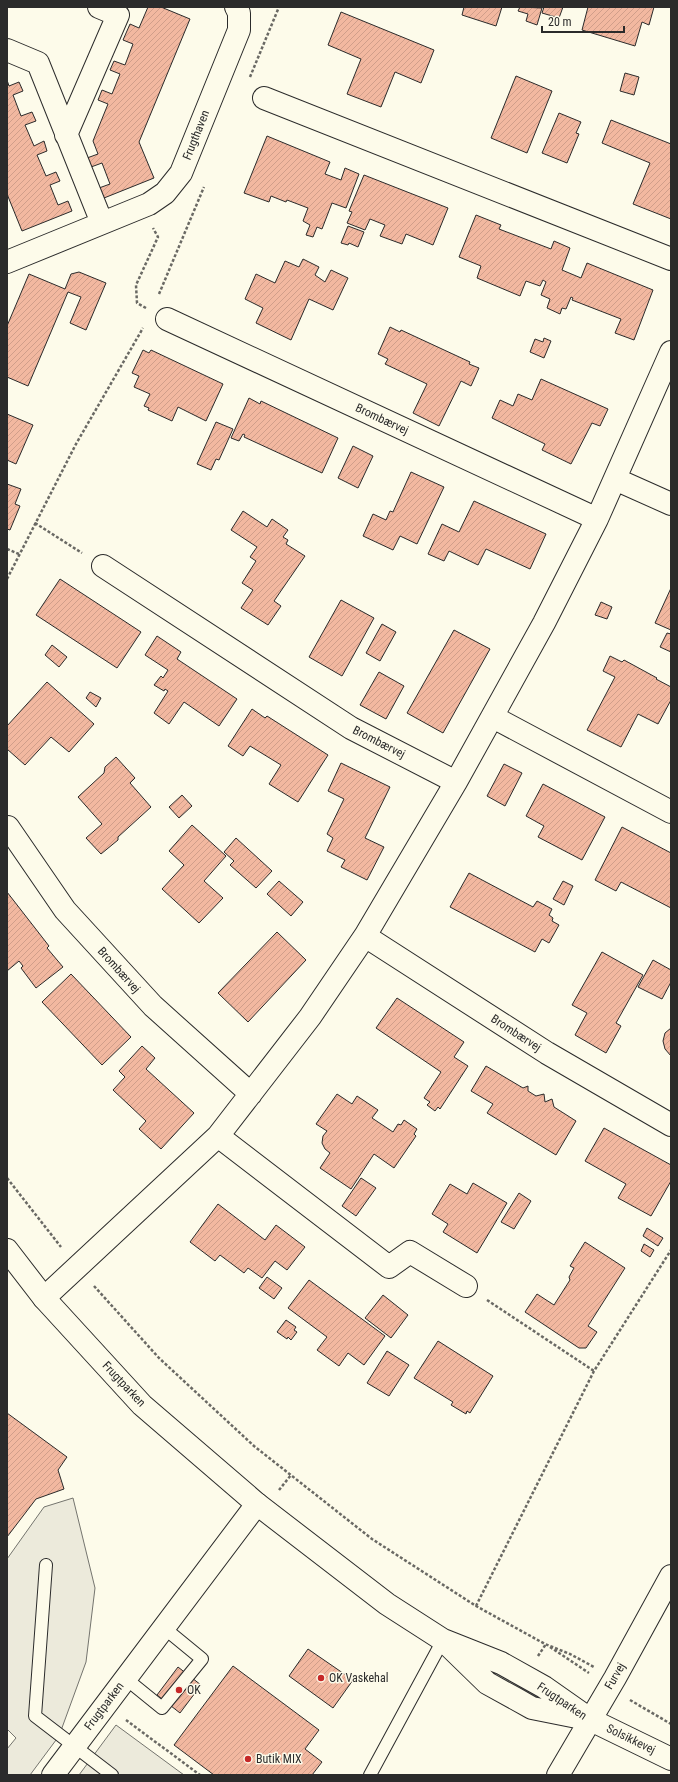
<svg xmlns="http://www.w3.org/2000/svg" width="678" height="1782" font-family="'Roboto Condensed',sans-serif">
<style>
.parking{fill:#eceadb;stroke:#74746e}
.building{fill:url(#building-hatch);stroke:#2b2b2b}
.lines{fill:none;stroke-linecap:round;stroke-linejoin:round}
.service-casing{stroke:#2b2b2b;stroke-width:14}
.minor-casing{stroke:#2b2b2b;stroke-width:24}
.tertiary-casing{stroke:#2b2b2b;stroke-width:24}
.secondary-casing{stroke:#2b2b2b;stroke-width:24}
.path{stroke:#6a6964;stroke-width:2.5;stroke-dasharray:3 2;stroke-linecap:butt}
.service{stroke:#fdfbea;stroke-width:12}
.minor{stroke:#fdfbea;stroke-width:22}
.tertiary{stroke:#fdfbea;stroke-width:22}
.secondary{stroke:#fdfbea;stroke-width:22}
.poi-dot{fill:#c62828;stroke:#fdfbea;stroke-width:1.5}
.labels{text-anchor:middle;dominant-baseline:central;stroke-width:3;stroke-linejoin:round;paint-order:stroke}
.street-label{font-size:12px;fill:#2b2b2b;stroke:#fdfbea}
.poi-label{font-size:12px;fill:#2b2b2b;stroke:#fdfbea;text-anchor:start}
</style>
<defs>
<pattern id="building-hatch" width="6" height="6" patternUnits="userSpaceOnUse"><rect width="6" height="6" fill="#f2b8a0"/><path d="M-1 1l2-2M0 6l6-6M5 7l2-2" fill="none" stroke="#d09e8a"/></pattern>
</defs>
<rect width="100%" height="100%" fill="#fdfbea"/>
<path class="parking" d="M73,1498L95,1588L86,1662L59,1736L30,1775H7V1749L16,1738L7,1729V1559L44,1507Z
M116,1725L184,1775H79Z"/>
<path class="building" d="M148,7H161L190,19L139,142L154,178L104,198L99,188L110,184L102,163L91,167L87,158L98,154L93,141L108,104L98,100L102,90L112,94L120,74L110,70L114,61L125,65L133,44L123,40L130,24L139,28Z
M464,7H502L496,26L462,15Z
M520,7L542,8L537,25L526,21L528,14L518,11Z
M544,7H563L559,18L542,13Z
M588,7H654L649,25L642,22L635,46L582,30Z
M341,12L434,50L421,83L395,72L381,107L347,94L361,59L328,45Z
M625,73L639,77L634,95L620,91Z
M516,76L552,91L527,153L491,138Z
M7,80L9,86L19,82L23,91L13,95L21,116L32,112L36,121L25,125L34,146L44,141L47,151L37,155L46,176L56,172L60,181L50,185L58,205L68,201L72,211L22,231L7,194Z
M559,113L581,122L576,133L579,134L567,163L542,153Z
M611,120L671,144V219L633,204L650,163L602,143Z
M267,136L330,162L325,174L341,180L345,168L359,174L346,208L332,203L322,229L317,227L313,237L306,235L310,225L303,221L308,208L287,200L286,202L271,196L269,202L244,193Z
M364,175L448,208L433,245L406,234L402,244L380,236L385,225L370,219L365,230L347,223L352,212L349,211Z
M476,215L501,225L499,229L551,249L554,241L570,248L562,270L581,278L587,263L653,290L634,340L615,333L621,319L572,300L573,298L571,297L566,309L562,308L560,314L547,308L550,299L541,295L546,282L543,280L540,286L526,281L520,296L477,278L481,266L459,257Z
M348,226L364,232L358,247L349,243L348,245L341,243Z
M303,259L319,267L315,275L325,282L331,270L348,278L333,310L309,299L291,340L256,323L263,308L245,299L256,274L275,283L285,261L299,267Z
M79,272L106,283L86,330L70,323L81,297L68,292L28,386L7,377V326L29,274L65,289L71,274Z
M390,327L400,332L401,330L470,362L469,364L479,368L471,386L461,381L439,426L413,413L427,384L385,364L388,359L378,354Z
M544,338L551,341L544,358L530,352L535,339L543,342Z
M143,350L149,353L151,350L223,384L206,421L178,407L172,421L148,410L149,408L144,406L150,394L134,387L139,376L132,373Z
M541,379L608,409L600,426L592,423L571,464L542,450L545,444L492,418L500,400L513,406L518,394L532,400Z
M249,398L260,404L261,401L338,438L322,473L244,437L245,435L243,434L239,441L231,438Z
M7,414L33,425L16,464L7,460Z
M216,422L233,429L219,460L216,459L211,470L197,464Z
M353,446L373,456L358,488L338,478Z
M411,472L444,487L417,544L400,536L393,550L363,536L373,514L386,520L390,511L393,512Z
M7,484L21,489L15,504L20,506L10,530L7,529Z
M474,501L546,534L530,569L486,549L478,565L449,551L444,561L428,554L442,524L459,532Z
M243,511L267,527L272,519L288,530L283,537L288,540L286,544L305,556L274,601L281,606L268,625L241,608L253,590L242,583L256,561L250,557L257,547L231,530Z
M60,579L141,632L117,668L36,615Z
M671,588V630L655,623Z
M341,600L374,618L342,676L309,657Z
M601,602L612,607L607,619L595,615Z
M382,624L396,632L380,661L366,653Z
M454,630L490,649L443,733L407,713Z
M667,633L671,634V652L660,647Z
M157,636L181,652L177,659L237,699L219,726L184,702L169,724L154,713L168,691L165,689L164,691L154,685L161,676L163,678L168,670L145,655Z
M52,645L67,657L59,667L45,655Z
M610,656L622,662L624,660L657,678L656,679L671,687V700L658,724L638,714L621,747L587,730L615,677L603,671Z
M379,672L404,686L386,719L360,705Z
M47,682L94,724L69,752L51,737L25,765L7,749V726Z
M90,692L101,698L96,707L86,698Z
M252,709L265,718L267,716L328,755L298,802L269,784L281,765L250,746L243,756L228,746Z
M116,757L135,778L130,783L151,807L118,837V840L101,854L86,838L102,824L78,797L104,773L105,767Z
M341,763L390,787L365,838L384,847L367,880L341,867L345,860L327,851L333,838L327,834L344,799L328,791Z
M504,764L522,773L505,806L487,796Z
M543,784L605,817L582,860L538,837L544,826L526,816Z
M182,795L192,806L179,818L169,807Z
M192,825L226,856L204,881L223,898L199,923L162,889L184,865L169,851Z
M622,827L671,853V908L621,882L616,891L595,880Z
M236,838L272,871L256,888L230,865L234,861L224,852Z
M469,873L533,907L537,901L552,909L549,915L553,918L552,921L559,925L549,943L542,939L535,952L450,907Z
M279,881L303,902L291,916L267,894Z
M563,881L573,886L564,905L553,899Z
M7,892L49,946L47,948L63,967L36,988L21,968L23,966L19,961L7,971Z
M277,932L306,960L248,1022L218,993Z
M602,952L643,975L616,1023L621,1026L606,1053L575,1035L587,1013L572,1005Z
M653,960L671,970V982L662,999L638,987Z
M71,974L131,1037L102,1065L42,1002Z
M397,998L464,1042L454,1057L468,1066L440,1109L438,1107L435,1111L427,1105L430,1102L424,1098L441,1072L376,1028Z
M671,1028V1027V1056L665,1049L663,1041L665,1033Z
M142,1046L155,1058L146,1069L194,1113L161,1149L139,1129L146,1121L113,1090L125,1077L119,1071Z
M486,1066L523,1088L528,1086V1091L536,1096L544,1094L545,1102L552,1099L554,1107L576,1121L556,1155L487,1113L493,1104L471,1091Z
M337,1094L352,1104L357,1096L378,1110L372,1118L393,1132L398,1124L401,1125L404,1120L417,1129L414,1134L416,1136L394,1168L374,1154L351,1189L320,1168L330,1153L325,1149L322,1143L323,1136L327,1131L316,1124Z
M604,1128L671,1165V1181L651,1216L618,1198L626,1184L585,1161Z
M361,1178L376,1188L356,1216L342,1206Z
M473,1183L507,1203L477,1253L443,1232L448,1224L432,1214L450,1184L467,1194Z
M519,1193L531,1201L514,1229L501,1222Z
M218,1204L265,1240L276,1225L305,1247L287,1270L275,1261L262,1278L248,1268L244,1273L220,1255L215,1261L190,1242Z
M647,1228L663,1238L658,1246L643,1236Z
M585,1242L625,1268L588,1326L597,1332L586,1348H579L525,1312L537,1294L554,1305L570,1280L569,1277L574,1268L570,1266Z
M644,1244L654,1250L650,1257L641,1251Z
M267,1277L282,1288L274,1299L259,1288Z
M309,1280L385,1336L364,1365L348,1353L339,1366L317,1350L327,1337L288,1308Z
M383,1295L408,1315L391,1338L365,1318Z
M286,1320L296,1327L294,1330L297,1332L291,1340L288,1337L287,1339L277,1332Z
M438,1341L493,1376L470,1413L467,1411L466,1414L451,1405L453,1402L414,1378Z
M387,1351L409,1365L389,1396L367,1383Z
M7,1413L67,1457L58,1470L64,1489L36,1499L7,1537Z
M308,1649L353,1680L333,1708L289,1676Z
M233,1666L319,1730L305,1749L322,1762L312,1775H214L174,1745Z
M178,1667L201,1685L180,1713L157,1695Z"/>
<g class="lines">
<g class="service-casing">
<path id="service" d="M46,1565L35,1716L112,1775
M125,1678L162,1708L202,1659L163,1627
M370,1775L443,1640"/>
</g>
<g class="minor-casing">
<path id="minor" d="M7,50L38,63L102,223
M264,98L671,259
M66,135L118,15L99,7
M7,262L149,204L165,193L181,173L239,30V13L236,7
M167,319L597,519
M615,479L671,504
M103,566L351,728L456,782
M493,717L671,812
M8,827L65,910L153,1006L251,1094
M365,936L547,1053L671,1125
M218,1136L389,1267L410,1252L466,1286
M44,1298L218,1136L310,1017L365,936L456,782L544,623L597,519L671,352
M591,1720L671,1759
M53,1775L257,1504"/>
</g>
<g class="tertiary-casing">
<path id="tertiary" d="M7,1250L44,1298L142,1405L257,1504L387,1604L443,1640L501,1663L544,1687L591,1720
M449,1646L487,1683L516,1699L532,1708L582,1718"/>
</g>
<g class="secondary-casing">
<path id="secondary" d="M558,1775L615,1678L671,1576"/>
</g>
<path class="path" d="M250,77L279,7
M159,294L204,187
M146,308L137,303L136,285L158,237L153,228
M35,523L82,553
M7,549L19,554
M7,579L76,444L143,328
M7,1178L61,1247
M94,1286L159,1358L254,1446L372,1539L476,1606L545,1644L570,1654L594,1667
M487,1300L594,1371
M279,1490L291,1475
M476,1606L594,1371L671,1250
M550,1647L589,1673
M538,1656L546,1644
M630,1700L671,1724
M126,1720L200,1775"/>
<use href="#service" class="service"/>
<use href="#minor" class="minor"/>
<use href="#tertiary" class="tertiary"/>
<use href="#secondary" class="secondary"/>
</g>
<g class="poi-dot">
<circle cx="321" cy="1678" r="4"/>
<circle cx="179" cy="1690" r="4"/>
<circle cx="248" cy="1759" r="4"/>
</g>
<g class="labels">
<g class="street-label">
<text transform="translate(196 135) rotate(-68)">Frugthaven</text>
<text transform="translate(382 419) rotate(25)">Brombærvej</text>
<text transform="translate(379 742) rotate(27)">Brombærvej</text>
<text transform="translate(119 970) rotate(48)">Brombærvej</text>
<text transform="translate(516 1033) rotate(33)">Brombærvej</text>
<text transform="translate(124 1384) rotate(47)">Frugtparken</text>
<text transform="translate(615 1676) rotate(-60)">Furvej</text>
<text transform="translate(562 1701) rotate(34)">Frugtparken</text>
<text transform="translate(104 1706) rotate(-53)">Frugtparken</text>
<text transform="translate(631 1739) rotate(26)">Solsikkevej</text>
</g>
<g class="poi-label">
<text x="329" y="1678">OK Vaskehal</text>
<text x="187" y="1690">OK</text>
<text x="256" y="1759">Butik MIX</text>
</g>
</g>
<rect width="678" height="1782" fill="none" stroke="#2b2b2b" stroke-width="16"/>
<path d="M542 26v6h82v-6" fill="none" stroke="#2b2b2b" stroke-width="2"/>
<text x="548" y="26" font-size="12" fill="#2b2b2b" stroke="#fdfbea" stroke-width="3" paint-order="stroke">20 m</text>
</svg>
